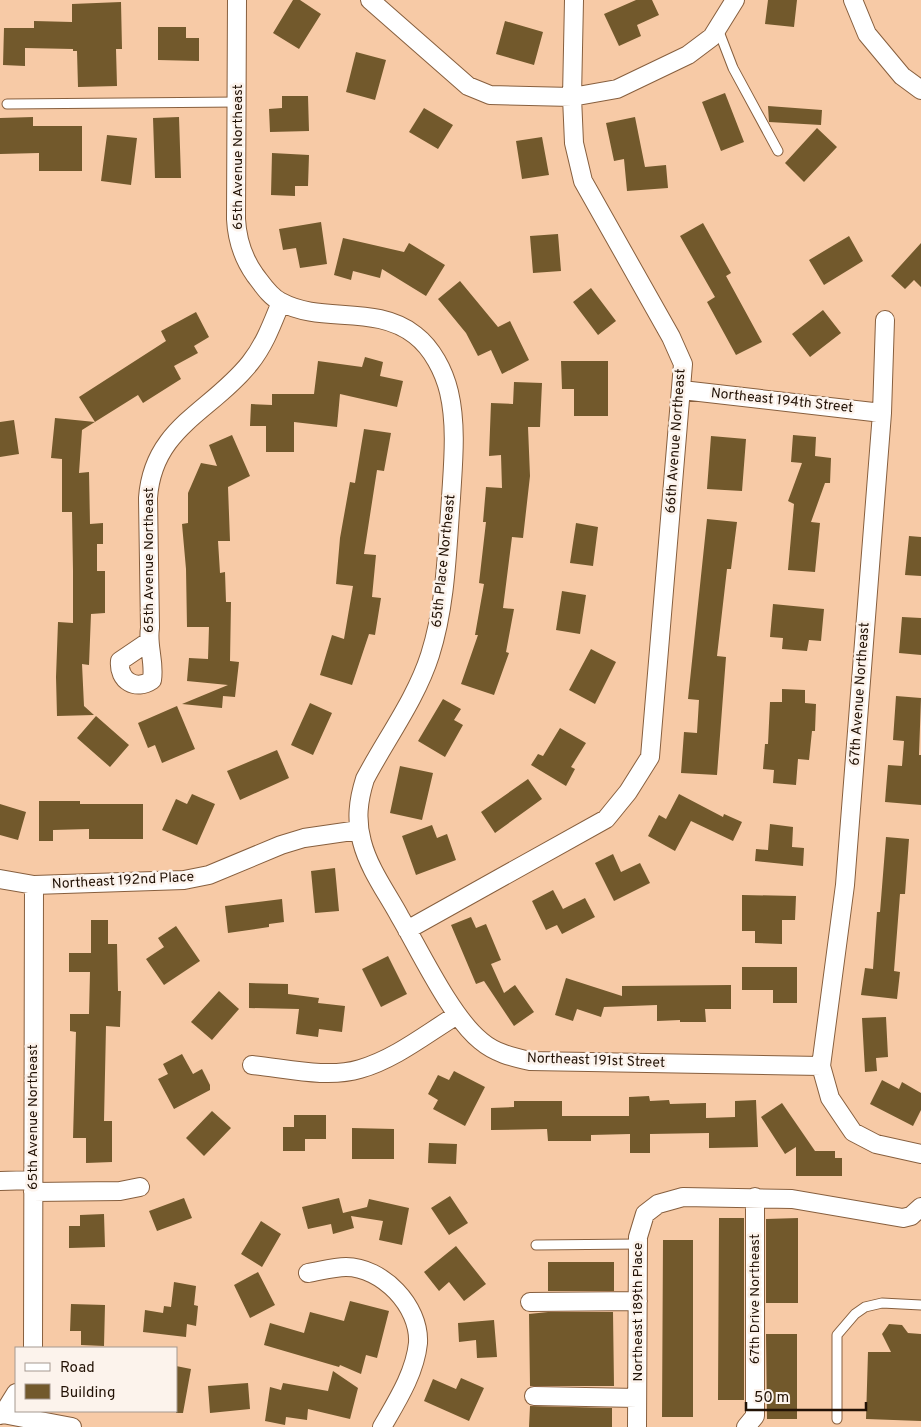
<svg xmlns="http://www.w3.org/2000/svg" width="921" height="1427" font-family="Overpass,sans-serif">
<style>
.building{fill:#72592c}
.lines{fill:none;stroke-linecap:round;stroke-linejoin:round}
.service-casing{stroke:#875f3e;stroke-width:11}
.minor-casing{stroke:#875f3e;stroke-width:20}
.service{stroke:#fff;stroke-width:9}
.minor{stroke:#fff;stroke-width:18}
.labels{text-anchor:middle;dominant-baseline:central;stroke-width:5;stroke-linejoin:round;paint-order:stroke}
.street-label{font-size:14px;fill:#221205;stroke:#fcf3ec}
</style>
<rect width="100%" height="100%" fill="#f7caa6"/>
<path class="building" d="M293,0H300L321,14L299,49L273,33Z
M636,0H652L659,15L637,25L641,36L619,46L604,14Z
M768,0H797L794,27L765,24Z
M121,2L122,49H116L117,86L78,87L77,51H73V49L25,48V66L3,65L4,28H34V21L72,22V4Z
M505,21L543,32L534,65L496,54Z
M158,27H186V38H199V61L158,60Z
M356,52L386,60L375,100L346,92Z
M725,93L744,142L721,151L702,102Z
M282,96H308L309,131L270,132L269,109L282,108Z
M768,106L822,110L821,125L769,122Z
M424,108L453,125L438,149L409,132Z
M33,117V126H82V171H39V153L0,154V118Z
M179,117L181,178H155L153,118Z
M635,117L645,167L666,165L668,188L627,191L624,159L614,161L606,123Z
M817,128L837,147L804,182L785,163Z
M107,135L137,138L131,185L101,181Z
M542,137L549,175L522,179L516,141Z
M272,153L309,155L308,186H295V196L271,195Z
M321,222L327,264L300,268L296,248L283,250L279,229Z
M703,223L731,273L726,276L762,342L736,355L707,302L715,297L680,236Z
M558,234L561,271L533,273L530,236Z
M849,236L863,261L824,285L809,260Z
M343,238L404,252L409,243L445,265L426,296L382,269L380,278L353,271L351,280L334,275Z
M921,243V287L914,280L905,289L891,276Z
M460,281L498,327L510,321L529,360L502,374L491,350L478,356L466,333L438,299Z
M591,288L616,321L598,335L573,302Z
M823,310L841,333L810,357L792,334Z
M196,312L209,337L194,346L198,353L174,366L181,379L143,403L138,395L82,430L79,473L89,472L90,524L103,523V544H97V571H105V613L91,614L89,665L82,664L84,706L94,715L57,716L56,677L58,622L73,623V571L72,512H62V459L51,458L55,418L95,422L79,397L166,341L161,331Z
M365,357L383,362L380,376L403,381L397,407L340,394L337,427L294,422V452H266V426H250L251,404L272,405V394H314L318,361L362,367Z
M561,361H608V416H574V389H562Z
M514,382L542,383L540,427H528L530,476L523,538L512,537L503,608L514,609L506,652L509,653L494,695L461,684L478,635H475L484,584L479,583L486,522H483L486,487L502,488L501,455L489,456L491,403L513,404Z
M14,420L19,454L0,457V422Z
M364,429L391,433L384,471L377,470L364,554L376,555L372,597L381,598L375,635L369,634L352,685L320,675L332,635L344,639L353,586L336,584L340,538L350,482L355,483Z
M232,435L250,476L228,487L230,541H218L220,573L225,572L226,602H231L230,661L239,662L235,697L223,696L222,708L182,704L228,685L187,681L189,658L208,659L209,627H187L186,569L182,524L188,523V493L201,463L217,466L209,445Z
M793,435L816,437L815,456L831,458L830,483H825L811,522L820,523L815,572L788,570L794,504L788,501L802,463L791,462Z
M711,436L746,439L742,491L707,489Z
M707,519L737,522L731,569H727L717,656L726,657L717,775L681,773L684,732L697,733L699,700L688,699Z
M576,523L598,527L593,566L570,563Z
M909,536L921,537V576L905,575Z
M562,591L586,595L580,634L556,630Z
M773,604L824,609L821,641L809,640L807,651L782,649L783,638L770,637Z
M902,617L921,618V655L899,653Z
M591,649L616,662L595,704L569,690Z
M782,689L805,690V703L816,704L815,731H812L809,760L798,759L796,785L773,783L774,770L763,769L765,744H768L770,702H782Z
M896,696L921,698L919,755H921V805L885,802L888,765L902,766L904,741L893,740Z
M443,699L461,709L454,720L463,725L445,757L418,741Z
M310,703L332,713L313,755L291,745Z
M177,706L195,749L162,763L155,745L148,748L138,723Z
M96,716L129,745L110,767L77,738Z
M560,728L586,743L571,767L575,769L566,786L531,765L538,754L543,756Z
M277,750L289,778L240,800L227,771Z
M400,766L433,773L422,820L390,813Z
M528,779L542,799L495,833L481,812Z
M192,794L215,804L197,845L162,830L176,799L187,804Z
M679,794L723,817L724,814L742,822L733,841L691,821L675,851L648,836L659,815L666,819Z
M39,801H80V804H143V839H89V829L53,830V841H39Z
M0,804L26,812L18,840L0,835Z
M770,824L793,827L792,847L804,848L803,866L755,861L756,849L768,850Z
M432,825L437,838L447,834L456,860L416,875L402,836Z
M886,837L909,839L905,894H900L894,971L900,972L897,999L861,995L865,968L873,969L877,912H880Z
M613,854L621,872L640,863L650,883L614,901L595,863Z
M335,868L339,911L315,913L311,871Z
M553,890L563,909L585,898L595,917L562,934L557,925L546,930L532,901Z
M742,895L796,896L795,920H782V944L755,943V931H742Z
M282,899L284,922L269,924V927L228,933L225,906Z
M471,917L476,928L486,924L501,960L491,964L504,993L515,985L534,1012L514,1026L484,981L476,984L451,925Z
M91,920H108V944H117L118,991H121L120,1027L106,1026L104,1121H112V1162L86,1163V1138H73L76,1032L70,1031V1014H89L90,972H69V953H91Z
M176,926L200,961L164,985L146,959L164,947L158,938Z
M388,956L407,994L381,1007L362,969Z
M742,967H797V1003H773V990H742Z
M566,978L622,996V986L731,985V1009H705L706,1022H680V1020L657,1021V1005L604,1007L601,1017L577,1009L573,1021L555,1015Z
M249,983L288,984V994L319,998L318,1003L345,1006L342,1032L319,1029L318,1037L296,1034L299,1009L249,1008Z
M219,991L239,1009L212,1040L191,1022Z
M886,1017L888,1057L876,1058L877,1071L865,1072L862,1018Z
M182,1054L193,1074L202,1069L210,1085V1090L174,1109L158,1079L168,1074L163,1064Z
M454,1071L485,1087L465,1126L433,1109L438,1100L428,1094L438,1075L449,1080Z
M882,1080L899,1089L902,1082L921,1093V1110L913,1126L870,1104Z
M649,1096L650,1101L669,1100L670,1104L706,1103V1118L735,1117V1101L756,1100L758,1147L709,1148V1133L650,1134V1153H630V1134L591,1135V1141H548L547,1129L491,1130V1108L514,1107V1101H562V1116H629V1097Z
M782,1103L815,1151H835V1158H842V1176H796V1147L785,1154L761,1117Z
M212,1111L231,1128L204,1156L186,1138Z
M294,1115H326V1139H305V1151H283V1127H294Z
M352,1128L394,1129V1159H352Z
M429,1143L457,1144L456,1164L428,1163Z
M450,1196L468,1223L449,1235L431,1208Z
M184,1198L192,1218L157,1231L149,1211Z
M339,1198L343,1213L367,1207L369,1199L409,1208L402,1245L379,1240L383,1221L351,1216L354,1228L333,1234L331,1224L308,1229L302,1207Z
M104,1214L105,1247L69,1248V1226H80V1215Z
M719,1218H744V1400H718Z
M798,1218V1303H766V1219Z
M261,1221L281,1234L262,1267L241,1254Z
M663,1240H693V1417H662Z
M456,1246L486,1284L464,1301L449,1282L439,1291L424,1272Z
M548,1262H614V1291H548Z
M258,1272L275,1305L250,1318L234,1285Z
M174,1282L196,1286L194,1305L198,1306L196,1326L187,1324L186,1337L143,1332L145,1310L163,1313L164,1306L171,1307Z
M350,1301L389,1311L377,1358L366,1355L361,1374L340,1365L339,1367L264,1345L270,1323L304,1333L310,1312L344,1321Z
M71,1304L105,1305L104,1346L81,1345V1331H70Z
M548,1312H613L614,1386H530L529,1314Z
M494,1320L497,1357L477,1358L476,1340L459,1342L458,1323Z
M889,1324L902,1325L908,1333L921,1334V1421L866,1419L868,1352H891L882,1334Z
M766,1334H797V1419H767Z
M176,1366L191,1369L183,1413H176Z
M333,1371L358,1388L350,1419L308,1409L307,1420L286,1417L285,1425L265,1421L270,1387L281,1390L283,1383L328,1391Z
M461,1378L484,1388L469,1421L424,1401L433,1379L456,1389Z
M248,1383L250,1409L210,1413L208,1386Z
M530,1406L612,1408V1427H529Z"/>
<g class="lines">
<g class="service-casing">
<path id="service" d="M718,29L733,68L778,151
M7,104L238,102
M536,1245L638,1244
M837,1419V1335L855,1314L865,1307L882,1303L921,1305"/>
</g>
<g class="minor-casing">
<path id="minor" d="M237,0L236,219C237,239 243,258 255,275C262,284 270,297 281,302C321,324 376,304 415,335C432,348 444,371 449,392C457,426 453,464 451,498C447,550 446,605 430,655C416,699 386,739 365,779C358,801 356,820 362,842C369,869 387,893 400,917C420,951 451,1017 481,1041C495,1053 512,1057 530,1061L821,1066
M370,0L468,86L490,95L572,97L617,89L688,55L712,37L735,0
M853,0L867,34L902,76L921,90
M885,320L882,413L845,885L821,1066L830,1098L853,1132L876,1144L921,1154
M682,390L882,413
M148,642L120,661C118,681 136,691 152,680C155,661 147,646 150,628L148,498C153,427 211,412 250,363C265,344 272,324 281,302
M0,879L34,885L184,880L209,875L281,845L304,838L359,830
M407,930L606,819L628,792L650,757L683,364L671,337L583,181L574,143L572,97L574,0
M252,1065C285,1068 327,1079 360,1069C395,1059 426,1034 457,1015
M0,1181L33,1180
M33,1192L120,1191L140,1187
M308,1273C320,1271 334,1267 346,1267C382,1267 420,1306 418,1343C415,1373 397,1401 382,1427
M530,1302L638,1301
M33,1348L34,885
M534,1396L637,1398
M3,1414L16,1393
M0,1415L3,1414L72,1427
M637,1427L638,1237L645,1214L658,1204L683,1197L792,1199L903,1218L911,1216L921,1207
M746,1427L755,1416V1197"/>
</g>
<use href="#service" class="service"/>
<use href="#minor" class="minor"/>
</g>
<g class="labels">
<g class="street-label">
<text transform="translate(238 157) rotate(-90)">65th Avenue Northeast</text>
<text transform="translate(782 401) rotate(6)">Northeast 194th Street</text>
<text transform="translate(676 441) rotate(-86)">66th Avenue Northeast</text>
<text transform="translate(149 560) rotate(-90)">65th Avenue Northeast</text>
<text transform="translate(444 561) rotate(-84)">65th Place Northeast</text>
<text transform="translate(860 694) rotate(-86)">67th Avenue Northeast</text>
<text transform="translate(123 881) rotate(-3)">Northeast 192nd Place</text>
<text transform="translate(596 1061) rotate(2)">Northeast 191st Street</text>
<text transform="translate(33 1117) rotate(-90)">65th Avenue Northeast</text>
<text transform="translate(755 1299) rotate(-90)">67th Drive Northeast</text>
<text transform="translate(638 1312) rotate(-90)">Northeast 189th Place</text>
</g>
</g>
<rect x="15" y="1347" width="162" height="65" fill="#fcf3ec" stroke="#a59990"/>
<rect x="25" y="1363" width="25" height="8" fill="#ffffff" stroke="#a59990"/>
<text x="60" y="1372" font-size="15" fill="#221205">Road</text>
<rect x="25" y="1384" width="25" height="15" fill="#72592c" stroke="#a59990"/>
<text x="60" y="1397" font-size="15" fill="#221205">Building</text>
<path d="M746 1402v8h120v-8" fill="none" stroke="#221205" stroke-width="2.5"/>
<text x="754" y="1402" font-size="15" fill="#221205" stroke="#fcf3ec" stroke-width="4" paint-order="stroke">50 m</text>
</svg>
